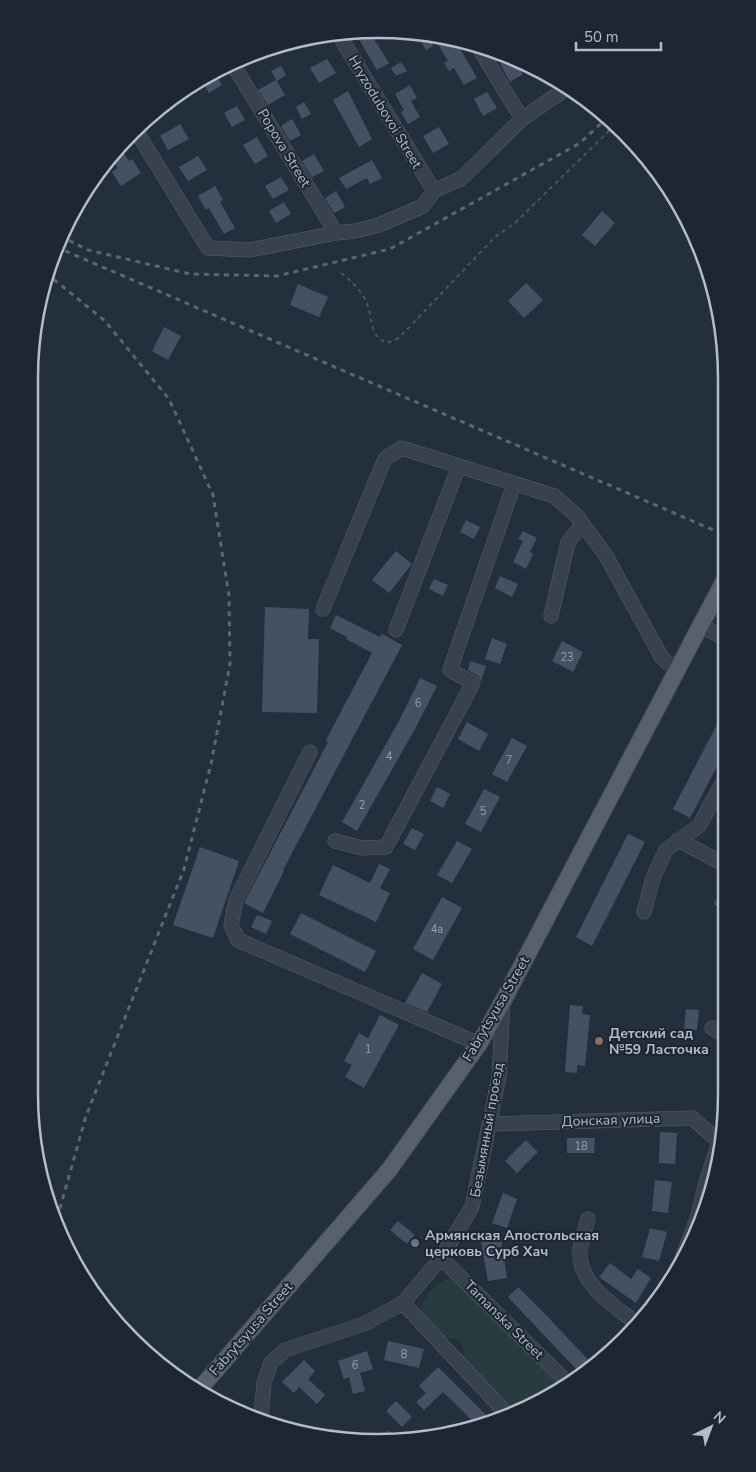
<svg xmlns="http://www.w3.org/2000/svg" width="756" height="1472" font-family="'Nunito Sans',sans-serif">
<style>
.green{fill:#263c3f}
.building{fill:#455162}
.lines{fill:none;stroke-linecap:round;stroke-linejoin:round}
.minor-casing{stroke:#565f6c;stroke-width:15}
.major-casing{stroke:#414a57;stroke-width:18}
.path{stroke:#44595c;stroke-width:2;stroke-dasharray:4 4;stroke-linecap:butt}
.minor{stroke:#38414e;stroke-width:14}
.major{stroke:#56606e;stroke-width:16}
.rail{stroke:#5a6575;stroke-width:3;stroke-dasharray:5 5;stroke-linecap:butt}
.education-dot{fill:#8d6e63;stroke:#1d2633;stroke-width:2}
.worship-dot{fill:#6b7280;stroke:#1d2633;stroke-width:2}
.labels{text-anchor:middle;dominant-baseline:central;stroke-width:4;stroke-linejoin:round;paint-order:stroke}
.number-label{font-size:11px;fill:#98a1af}
.street-label{font-size:14px;fill:#b4bcc9;stroke:#1d2633}
.poi-label{font-size:14px;font-weight:bold;fill:#b4bcc9;stroke:#1d2633;text-anchor:start}
.rim{fill:none;stroke:#b4bcc9;stroke-width:2.5}
</style>
<rect width="100%" height="100%" fill="#242f3e"/>
<path class="green" d="M452,1278L564,1385L533,1407L513,1413L465,1362C463,1357 465,1355 464,1350C462,1336 450,1339 441,1337L420,1314C421,1299 437,1280 452,1278Z"/>
<path class="building" d="M354,31H369L389,63L377,70Z
M427,34L433,46L426,50L419,38Z
M443,37L454,38L477,78L464,85L454,68L449,71L444,63L448,61L436,41Z
M513,57L523,74L510,82L500,64Z
M327,59L336,73L319,83L310,68Z
M401,62L407,71L396,76L391,68Z
M281,66L286,75L277,81L271,71Z
M214,71L222,85L209,93L200,78Z
M276,80L285,95L268,105L258,90Z
M410,85L417,98L411,101L420,117L408,124L401,112L404,110L395,94Z
M348,91L372,139L359,147L333,100Z
M487,92L497,108L483,116L474,99Z
M304,102L311,114L302,119L296,107Z
M237,106L245,120L232,127L224,113Z
M292,119L301,135L290,141L281,126Z
M180,124L189,139L168,150L160,136Z
M439,127L449,144L433,153L423,136Z
M257,137L268,156L255,164L243,145Z
M119,146L129,161L132,159L141,173L121,186L112,172L118,168L110,156Z
M314,154L324,171L312,177L302,161Z
M198,156L207,170L188,181L179,167Z
M372,160L382,178L370,184L367,178L346,189L339,178Z
M281,177L289,190L273,199L265,186Z
M215,186L223,200L220,202L235,228L224,234L209,208L206,210L198,196Z
M336,191L345,207L334,213L325,198Z
M284,202L291,214L276,223L269,211Z
M602,211L615,223L595,246L582,235Z
M526,283L543,300L524,318L508,301Z
M298,284L328,297L319,317L290,305Z
M164,327L181,336L168,360L152,351Z
M466,520L480,527L474,539L460,532Z
M523,531L537,538L530,552L533,554L526,569L513,562L523,541L518,539Z
M396,551L412,564L389,593L372,580Z
M500,576L518,584L512,597L495,588Z
M434,579L448,585L443,596L429,589Z
M265,607L309,609L308,639H319L317,713L262,712Z
M336,615L380,637L382,634L402,645L283,870L284,871L263,913L244,903L328,742L326,740L372,653L346,639L347,637L330,628Z
M492,638L507,644L500,664L485,659Z
M562,641L583,652L573,672L552,661Z
M470,661L486,666L481,681L478,676L468,670Z
M420,678L437,686L415,729L357,831L342,822L399,721Z
M725,709V751L690,818L673,809Z
M467,722L488,734L479,751L458,739Z
M512,738L527,746L507,782L492,774Z
M437,787L450,794L443,808L430,801Z
M484,789L500,797L481,832L465,824Z
M412,828L424,834L415,850L403,844Z
M628,834L645,842L592,946L576,937Z
M457,841L472,849L452,883L437,875Z
M200,847L239,861L213,938L173,925Z
M379,864L390,869L380,888L390,893L376,922L319,895L333,865L370,883Z
M726,881V911L714,904Z
M442,897L462,908L433,960L413,949Z
M301,913L376,951L365,972L290,934Z
M257,915L272,921L266,934L251,927Z
M422,973L442,984L427,1012L405,1003Z
M570,1005L583,1006L582,1014L590,1015L585,1066L577,1065V1073L565,1072Z
M686,1009L699,1010L697,1030L684,1029Z
M380,1015L399,1025L364,1088L345,1077L352,1065L344,1061L359,1033L368,1038Z
M660,1132L677,1133L675,1164L659,1163Z
M567,1138H595L594,1153H567Z
M526,1140L538,1152L517,1173L505,1161Z
M655,1180L672,1182L668,1213L652,1211Z
M503,1193L517,1199L507,1228L492,1223Z
M398,1221L415,1235L407,1244L390,1230Z
M650,1228L667,1232L659,1261L642,1257Z
M501,1239L507,1278L488,1281L481,1242Z
M610,1263L631,1279L638,1269L651,1278L636,1303L599,1277Z
M518,1287L548,1317L592,1364L580,1373L558,1350L508,1297Z
M388,1341L424,1349L419,1368L384,1360Z
M367,1351L373,1369L360,1373L365,1391L353,1394L349,1377L344,1379L338,1361Z
M304,1360L315,1371L308,1379L325,1395L317,1404L299,1387L294,1393L282,1382Z
M438,1367L491,1420L476,1424L443,1392L424,1410L416,1402L426,1393L419,1386Z
M396,1401L412,1417L402,1427L386,1411Z"/>
<g class="lines">
<g class="minor-casing">
<path id="minor" d="M337,32L434,191
M476,43L522,119
M232,63L336,233
M135,129L208,248L250,250L336,233L355,231L379,225L400,216L423,206L434,191L462,178L522,119L567,88
M323,609L384,461L387,457L402,448L554,496L576,515L605,554L662,658L677,670
M551,616L568,542L583,524
M701,625L725,639
M396,630L459,466
M310,752L236,900L231,925L238,940L479,1044
M678,840L726,865
M335,841L362,848L386,847L473,683L450,670L514,484
M644,912L653,878L666,850L699,826L726,776
M712,1028L726,1036
M490,1124L692,1118L722,1144
M588,1219C585,1229 582,1239 580,1249C577,1284 614,1305 637,1324
M441,1258L567,1382
M679,1266L697,1219L706,1183L719,1142
M403,1303L508,1415
M261,1418L264,1383L271,1363L285,1350L364,1324L403,1303L441,1258L472,1207L499,1077L503,1001
M387,1439H388"/>
</g>
<g class="major-casing">
<path id="major" d="M197,1392L389,1170L479,1044L503,1001L725,579"/>
</g>
<path class="path" d="M341,273C351,281 359,288 365,299C374,316 367,335 387,343L399,338L495,237L515,223L616,124"/>
<use href="#minor" class="minor"/>
<use href="#major" class="major"/>
<path class="rail" d="M60,236L88,250L190,274L277,276L390,249L580,143L609,116
M56,247L725,535
M46,273L105,321L169,399L213,495L229,596L230,664L211,764L184,869L86,1116L56,1222"/>
</g>
<circle class="education-dot" cx="599" cy="1041" r="5"/>
<circle class="worship-dot" cx="415" cy="1243" r="5"/>
<g class="labels">
<g class="number-label">
<text x="567" y="657">23</text>
<text x="418" y="703">6</text>
<text x="389" y="756">4</text>
<text x="509" y="760">7</text>
<text x="362" y="805">2</text>
<text x="483" y="811">5</text>
<text x="437" y="929">4а</text>
<text x="368" y="1049">1</text>
<text x="581" y="1146">18</text>
<text x="404" y="1354">8</text>
<text x="355" y="1365">6</text>
</g>
<g class="street-label">
<text transform="translate(385 112) rotate(59)">Hryzodubovoi Street</text>
<text transform="translate(284 148) rotate(59)">Popova Street</text>
<text transform="translate(496 1009) rotate(-60)">Fabrytsyusa Street</text>
<text transform="translate(611 1120) rotate(-2)">Донская улица</text>
<text transform="translate(487 1130) rotate(-80)">Безымянный проезд</text>
<text transform="translate(504 1320) rotate(45)">Tamanska Street</text>
<text transform="translate(251 1329) rotate(-49)">Fabrytsyusa Street</text>
</g>
<g class="poi-label">
<text x="609" y="1033">Детский сад<tspan x="609" dy="16">№59 Ласточка</tspan></text>
<text x="425" y="1235">Армянская Апостольская<tspan x="425" dy="16">церковь Сурб Хач</tspan></text>
</g>
</g>
<path d="M0 0H756V1472H0ZM378 38H378A340 340 0 0 1 718 378V1094A340 340 0 0 1 378 1434H378A340 340 0 0 1 38 1094V378A340 340 0 0 1 378 38Z" fill="#1d2633" fill-rule="evenodd"/>
<path class="rim" d="M378 38H378A340 340 0 0 1 718 378V1094A340 340 0 0 1 378 1434H378A340 340 0 0 1 38 1094V378A340 340 0 0 1 378 38Z"/>
<g transform="translate(711 1427) rotate(42)" stroke="#1d2633" stroke-width="4" paint-order="stroke">
<path d="M0-4L9 19L0 12L-9 19Z" fill="#b4bcc9"/>
<text y="-8" font-size="14" font-weight="bold" text-anchor="middle" fill="#b4bcc9">N</text>
</g>
<path d="M576 42v8h85v-8" fill="none" stroke="#b4bcc9" stroke-width="2.5"/>
<text x="584" y="42" font-size="15" fill="#b4bcc9" stroke="#1d2633" stroke-width="4" paint-order="stroke">50 m</text>
</svg>
